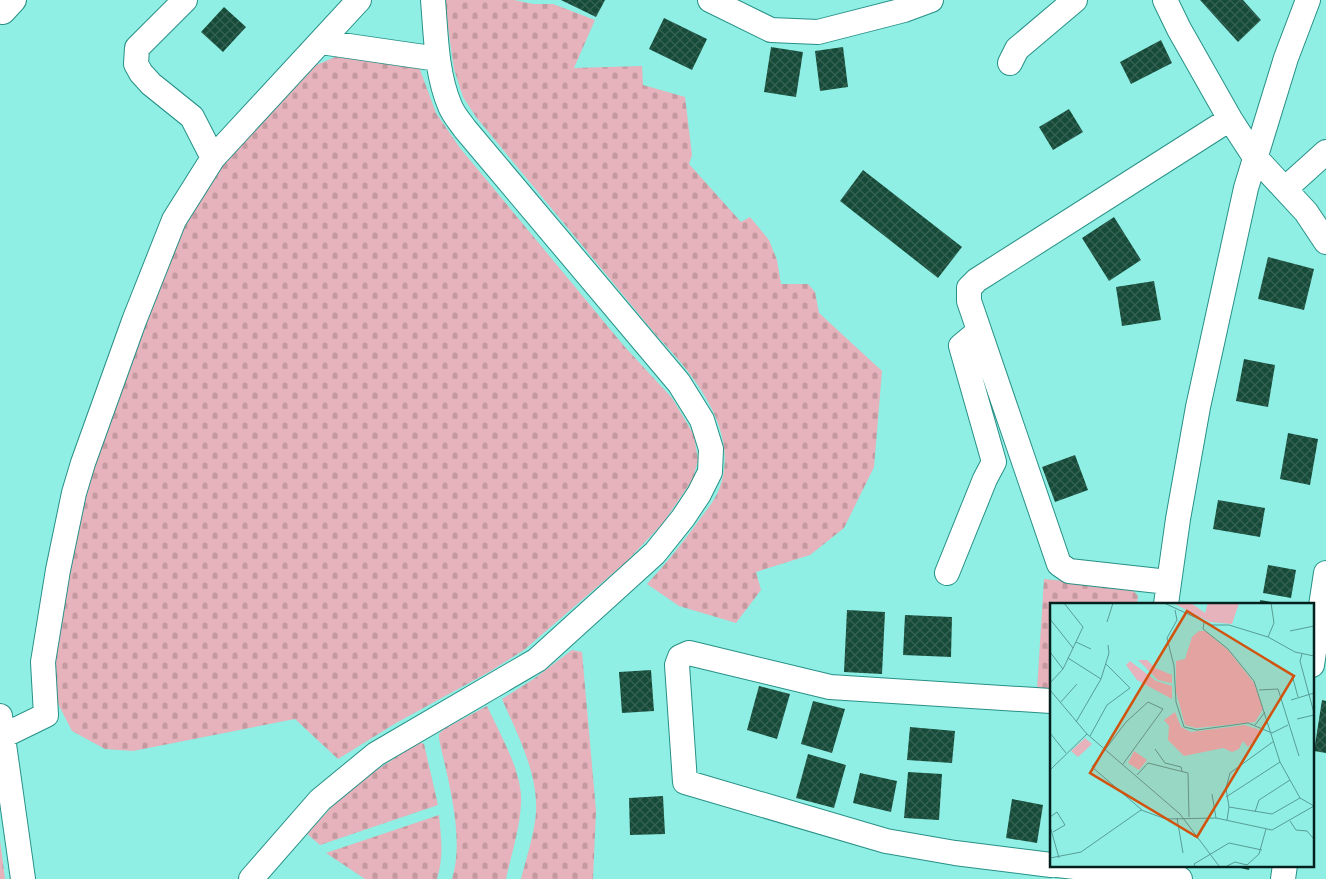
<svg xmlns="http://www.w3.org/2000/svg" width="1326" height="879" font-family="'Titillium Web',sans-serif">
<style>
.cemetery{fill:url(#cemetery-stones)}
.building{fill:url(#building-cross-hatch)}
.lines{fill:none;stroke-linecap:round;stroke-linejoin:round}
.minor-casing{stroke:#279086;stroke-width:26}
.minor{stroke:#fff;stroke-width:24}
.inset-road{fill:none;stroke:#579d95;stroke-width:1}
.view{fill:#d1530e;fill-opacity:0.15;stroke:#d1530e;stroke-width:2.5}
.inset-edge{fill:none;stroke:#02211e;stroke-width:2.5}
</style>
<defs>
<pattern id="cemetery-stones" width="16" height="16" patternUnits="userSpaceOnUse" patternTransform="scale(1.25)"><rect width="16" height="16" fill="#e6b2bb"/><path d="M2 7V4a2 2 0 0 1 4 0v3zM10 15v-3a2 2 0 0 1 4 0v3z" fill="#c499a0"/></pattern>
<pattern id="building-cross-hatch" width="8" height="8" patternUnits="userSpaceOnUse" patternTransform="scale(1.25)"><rect width="8" height="8" fill="#174b39"/><path d="M0 0l8 8M0 8l8-8" fill="none" stroke="#366253"/></pattern>
</defs>
<rect width="100%" height="100%" fill="#8fefe4"/>
<path class="cemetery" d="M444,0H514L533,4H553L595,20L574,68L642,66L643,85L685,97L692,155L689,164L741,222L750,217L769,240L777,260L781,284H808L815,292L819,313L882,371L874,467L844,528L810,555L756,572L761,590L736,623L679,606L647,584C667,563 683,542 700,519C706,511 713,502 717,494C744,435 695,376 657,336L476,117L463,97L454,69Z
M340,55L419,67L436,113L460,148L624,346L672,398L694,435L698,460L693,479L663,523L627,561L524,650L489,672L396,723L338,759L295,719L133,751L105,749L72,731L53,694L54,657L83,490L176,240L224,160L314,66Z
M1044,579L1130,587L1138,596L1137,604H1051V690L1037,689Z
M572,650L582,652L596,811L593,879H521C526,859 535,832 536,812C538,772 517,734 502,699L535,678Z
M487,706C500,734 523,773 521,803C520,829 511,855 506,879H452C465,838 448,780 439,739V734L444,729Z
M419,742L424,744L438,805L320,845L307,834L348,789Z
M439,815C441,837 444,857 437,879H365L326,853Z
M0,840L5,879H0Z"/>
<path class="building" d="M561,0H605L596,17Z
M1200,0H1243L1261,20L1238,42Z
M224,7L246,27L223,52L201,32Z
M664,18L707,39L692,70L649,49Z
M1161,40L1172,63L1131,84L1120,62Z
M771,47L803,52L796,97L764,92Z
M843,47L848,87L820,91L815,51Z
M1069,109L1083,132L1053,150L1039,127Z
M863,170L962,247L938,278L840,201Z
M1114,217L1141,260L1109,281L1082,238Z
M1268,257L1314,269L1304,310L1258,299Z
M1154,281L1161,320L1122,326L1116,287Z
M1244,359L1275,365L1268,407L1236,401Z
M1288,433L1318,439L1310,485L1280,479Z
M1075,455L1088,490L1055,502L1042,467Z
M1218,500L1265,508L1260,537L1213,529Z
M1268,565L1296,570L1291,598L1263,593Z
M1260,600L1278,603V604H1260Z
M847,610L885,612L882,674L844,672Z
M905,615L952,617L951,657L903,655Z
M651,670L654,711L622,713L619,672Z
M759,686L790,694L777,739L747,730Z
M1322,700L1326,701V753L1314,751Z
M813,701L845,709L832,753L801,744Z
M910,727L955,731L952,763L907,760Z
M808,754L846,765L834,808L796,798Z
M908,772L942,774L939,820L904,818Z
M860,773L897,781L891,812L853,803Z
M663,796L665,834L630,835L629,798Z
M1012,799L1043,805L1037,843L1006,838Z
M1228,865H1250L1249,870Z"/>
<g class="lines">
<g class="minor-casing">
<path id="minor" d="M185,0L137,48L136,64L141,73L151,84L192,117L213,158
M710,0L771,30L818,32L904,10L931,0
M1165,0L1179,29L1230,119L1254,156L1306,212L1326,242
M3,12L14,0
M321,42L438,59
M1010,63L1017,49L1075,0
M1285,189L1326,152
M947,573L985,479L994,462L961,346L979,331
M1168,582L1069,571L1059,564L969,301V288L977,280L1230,119
M1166,604L1178,519L1198,407L1246,188L1286,58L1308,0
M1312,665L1326,573
M1051,701L830,687L689,653L680,657L677,665L685,782L886,841L955,853L1051,865
M0,716L23,879
M3,736L46,715L43,662L58,570L74,493L83,463L134,321L174,220L213,158L359,0
M1057,865L1180,879
M251,879L320,800L376,754L537,660L655,553L683,518L699,494L710,472L711,449L702,420L679,383L465,129C460,122 453,114 450,106C436,73 436,35 433,0
M1283,879L1285,865"/>
</g>
<use href="#minor" class="minor"/>
</g>
<g transform="translate(1050 603)">
<rect width="264" height="264" fill="#8fefe4"/>
<path d="M123,0H141L155,10L158,0H189L182,21L160,19ZM149,28H155L178,47L204,80L213,106L205,119L146,125L135,122L126,89V58L135,56L142,34ZM88,57H97L105,65L122,72V80L108,77ZM80,58L106,78L122,83V96L87,77L76,62ZM125,109L131,124L141,129L195,122L213,128L198,144L193,138L189,146L182,149L173,145L134,153L118,137L119,123L114,117ZM84,148L97,157L89,167L78,160Z" fill="#e6b2bb"/>
<path d="M35,135L42,141L28,154L21,148Z" fill="#e6b2bb"/>
<path class="inset-road" d="M14,0L33,24L23,45M114,0L162,22H179L218,34L245,49L264,53M125,7L127,17L117,35L124,63L126,99L134,124L147,127L198,120L222,130L238,122M0,16L23,45L13,66L0,80M57,19L63,0M154,19L153,26L178,46L204,78L230,159L250,195L264,203M240,28L264,23M218,34L224,20L221,0M26,39L41,46M0,49L13,66M252,51L250,58L264,110M18,55L51,76M242,72L248,94M0,87L37,131L130,211L169,263M209,87L228,86L249,153M241,97L264,90M10,100L27,81M247,116L264,112M26,119L51,76L59,50L58,42M205,122L215,109M0,130L16,150M40,133L57,102L80,85L56,61M105,146L115,160L131,164L132,168M73,161L113,106L98,99L76,119L42,164L92,207M1,166L37,131M87,172L98,160L138,170L139,214M162,191L166,215M176,194L230,159M179,204L222,211L250,195M205,209L209,197L240,177M0,214L7,209L15,222L3,229M127,215L133,250M177,217L179,204L176,185L180,170L224,138M240,218L246,227L257,228L264,236M0,223L9,255M0,255L31,249L91,207L116,216L166,215L222,227L264,203M145,263L144,261L179,240L212,247M177,263L185,259L197,262L209,251L216,226"/>
<path class="view" d="M137,8L244,73L147,234L40,170Z"/>
<rect width="264" height="264" class="inset-edge"/>
</g>
</svg>
